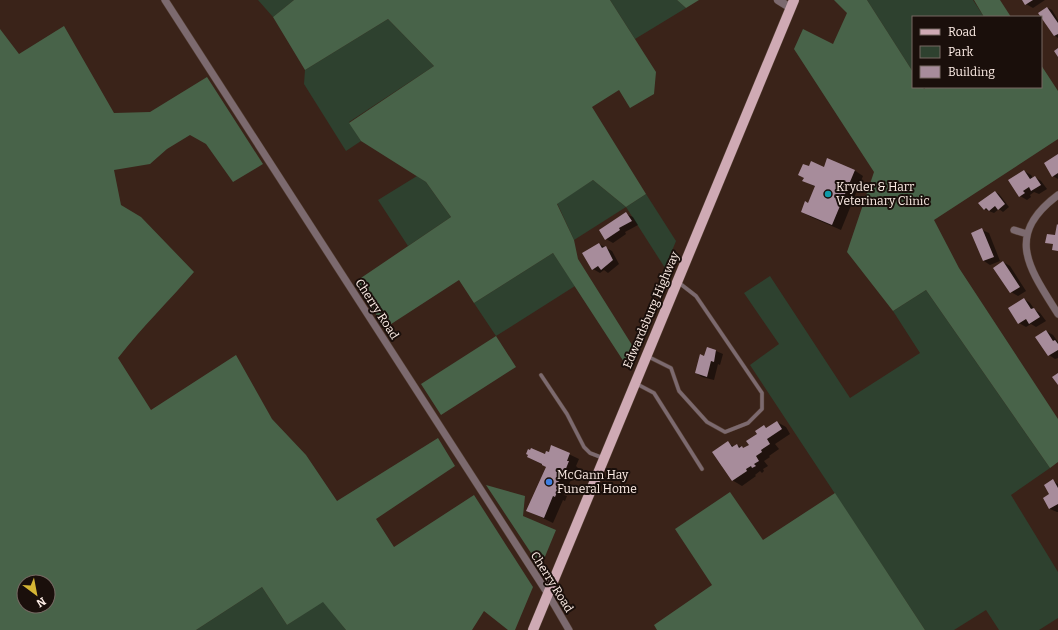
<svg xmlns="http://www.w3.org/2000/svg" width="1058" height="630" font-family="Bitter,serif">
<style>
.green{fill:#2e412f}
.forest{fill:#486349;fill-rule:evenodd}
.shadow{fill:#0007}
.building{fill:#a78c9b}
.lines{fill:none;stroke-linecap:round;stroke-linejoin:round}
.service-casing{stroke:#564036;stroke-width:4.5}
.minor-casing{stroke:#564036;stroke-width:8}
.tertiary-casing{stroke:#564036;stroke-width:9}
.primary-casing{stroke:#564036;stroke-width:11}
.service{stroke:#7c6a6f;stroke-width:3.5}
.minor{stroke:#7c6a6f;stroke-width:7}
.tertiary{stroke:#7c6a6f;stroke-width:8}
.primary{stroke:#cfaab4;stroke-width:10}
.culture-dot{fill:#0f9aa8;stroke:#1a0f0b;stroke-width:1.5}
.shop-dot{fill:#3f7fe0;stroke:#1a0f0b;stroke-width:1.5}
.labels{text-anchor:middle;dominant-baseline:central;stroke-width:4;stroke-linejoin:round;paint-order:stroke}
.poi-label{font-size:12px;fill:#ffefe8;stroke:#1a0f0b;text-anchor:start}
.street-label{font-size:12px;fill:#ffefe8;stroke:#1a0f0b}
</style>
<rect width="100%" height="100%" fill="#3a2319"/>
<path class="green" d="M258,0H294L273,17Z
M610,0H677L686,8L635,39Z
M867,0H973L984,17H913V72Z
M388,19L434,66L349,122L361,141L346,151L304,84L305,70Z
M417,176L426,182L451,217L408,246L378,200Z
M593,180L626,207L646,194L676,241L665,268L626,207L574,240L557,203Z
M553,253L575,286L496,336L474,303Z
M770,276L850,398L920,353L893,311L926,290L1050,468L1011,495L1058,572V618L1039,630H999L986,610L954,630H925L750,365L779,344L744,293Z
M262,587L287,625L323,601L346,630H196Z"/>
<path class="forest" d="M294,0H610L656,72L654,94L630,108L619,90L592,107L646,194L626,207L593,180L557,204L574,240L578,259L632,345L624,362L553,253L474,303L459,280L385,328L355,282L451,217L426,182L361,141L349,123L434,66L388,19L305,70L273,17Z
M677,0H699L686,8Z
M834,0H867L913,72V87H923L924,89L926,87H1041V65L1058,91V139L934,220L959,268L1058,419V462L1050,468L926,290L893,311L847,252L874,172L794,49L803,29L833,44L847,13Z
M974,0H1000L1011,17H984Z
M64,26L114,113L150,112L207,77L263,164L233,182L206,144L190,135L167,149L150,164L114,170L121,205L141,217L194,272C169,301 141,328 118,358L151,410L236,355L272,419L306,455L337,501L438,438L455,466L376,519L394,547L474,495L533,587L515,630H508L484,611L472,630H346L323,602L287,625L262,587L196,630H0V29L19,54ZM24,582H48V606H24Z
M496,336L516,367L441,415L421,384Z
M486,485L525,496L523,516L556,530L544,559L540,560L533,556Z
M730,492L763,540L835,493L925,630H657L654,625L712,585L675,529Z"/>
<path class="shadow" d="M1023,0H1045L1033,8L1026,4Z
M1048,8L1052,10L1058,20V38L1055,36L1040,13Z
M1058,155V179L1053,176Z
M809,168L854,170L863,176L841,230L811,217L802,212L809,204L816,187L804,181Z
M1024,171L1031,175L1033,178L1035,177L1041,181L1047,189L1039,194L1034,192L1030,195L1031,197L1027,200L1020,196L1010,180Z
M995,192L999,194L1009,207L1003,212L999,209L994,213L984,209Z
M626,214L633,217L638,225L625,232L626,234L613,243L606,239Z
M982,230L989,233L1000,261L990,265L984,261Z
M599,244L612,251L619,264L608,273L604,270L600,273L593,269Z
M1003,262L1010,266L1026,291L1018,296L1011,292Z
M1024,299L1030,303L1035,310L1040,313L1046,321L1036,327L1031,324L1026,327L1019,323Z
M1046,331L1053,335L1058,342V358L1055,359L1049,355Z
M716,351L723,354L720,365L718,364L714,380L702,377L696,373L705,357Z
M777,422L786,427L790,434L775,444L779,449L769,456L770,457L764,461L768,466L763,469L764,471L762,473L760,471L755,475L756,476L742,486L732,480L728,443L735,447L737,445L745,449L750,445L764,426L767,428Z
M552,446L579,459L576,466L578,468L573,480H571L564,495L567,496L565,501L563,500L553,523L528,511L547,467L528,457L546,455L549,453Z
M1053,481L1058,484V512H1057L1050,509L1044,498L1051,494Z"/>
<path class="building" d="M1022,0H1033L1025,5Z
M1047,7L1058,23V34L1054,36L1038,13Z
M1058,48V57L1054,51Z
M1058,154V173L1052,177L1044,163Z
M827,158L855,170L832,225L801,212L805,201L808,203L815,186L802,181L804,178L798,175L803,164L809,166L811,161L824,167Z
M1024,170L1030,179L1035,176L1041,185L1031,191L1029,187L1023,191L1025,193L1019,197L1008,180Z
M995,191L1005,204L998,210L995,206L989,211L986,208L984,210L978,203Z
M626,212L632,221L619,228L620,230L605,240L599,230Z
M1057,224L1058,225V251L1052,250L1053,244L1045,243L1047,234L1055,235Z
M982,228L994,257L983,261L971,233Z
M599,243L602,248L606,246L613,260L601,270L598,266L592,270L582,253Z
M1003,261L1020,287L1010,293L993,268Z
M1024,298L1031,309L1034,308L1040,317L1029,324L1026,319L1018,324L1008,308Z
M1046,330L1053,341L1055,340L1058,344V350L1048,356L1035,337Z
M707,347L716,350L714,362L711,361L707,377L695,373L700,354L704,356Z
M1058,373V385L1052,377Z
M777,421L782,429L767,439L770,444L761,450L762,452L756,456L759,461L754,464L756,466L752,468L751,466L746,469L747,471L732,481L712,452L728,441L732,447L737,444L739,448L742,446L743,448L749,445L746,441L757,434L755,431L764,425L766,428Z
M551,445L570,453L567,461H569L563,476L561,475L556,489L558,490L555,497L553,496L544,518L526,511L546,467L542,465V464L527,457L528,455L526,454L528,449L530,450L531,448L545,454L546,451L549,452Z
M1053,479L1058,488V504L1049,509L1043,498L1049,494L1044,485Z"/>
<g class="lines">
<g class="service-casing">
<path id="service" d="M647,356L671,368L679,391L707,422L725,432L748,423L762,409V393L696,296L678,282
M541,375L567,414L584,447L590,453L603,458
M637,384L654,393L702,469"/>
</g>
<g class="minor-casing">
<path id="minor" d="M165,0L548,594L569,630
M1058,195C1004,235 1029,268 1058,314
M1014,230L1027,234"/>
</g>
<g class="tertiary-casing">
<path id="tertiary" d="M778,0L791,8"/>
</g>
<g class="primary-casing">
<path id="primary" d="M533,630L794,0"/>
</g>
<use href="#service" class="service"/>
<use href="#minor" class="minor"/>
<use href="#tertiary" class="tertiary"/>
<use href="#primary" class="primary"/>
</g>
<circle class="culture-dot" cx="828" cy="194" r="4"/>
<circle class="shop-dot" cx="549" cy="482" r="4"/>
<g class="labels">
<g class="poi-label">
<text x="836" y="187">Kryder &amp; Harr<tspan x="836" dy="14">Veterinary Clinic</tspan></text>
<text x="557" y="475">McGann Hay<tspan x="557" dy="14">Funeral Home</tspan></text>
</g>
<g class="street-label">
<text transform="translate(377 309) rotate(57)">Cherry Road</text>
<text transform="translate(651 310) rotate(-67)">Edwardsburg Highway</text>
<text transform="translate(552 582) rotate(58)">Cherry Road</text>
</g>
</g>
<rect x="912" y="16" width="130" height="72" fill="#1a0f0b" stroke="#766963"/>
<rect x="920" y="29" width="20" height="6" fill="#cfaab4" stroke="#766963"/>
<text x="948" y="36" font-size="12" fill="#ffefe8">Road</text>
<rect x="920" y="46" width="20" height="12" fill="#2e412f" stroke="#766963"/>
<text x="948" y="56" font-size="12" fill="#ffefe8">Park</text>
<rect x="920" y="66" width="20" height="12" fill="#a78c9b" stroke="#766963"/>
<text x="948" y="76" font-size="12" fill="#ffefe8">Building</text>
<g transform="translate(36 594) rotate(148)"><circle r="19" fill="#1a0f0b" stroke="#766963"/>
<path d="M0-3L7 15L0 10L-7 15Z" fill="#d5b534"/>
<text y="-6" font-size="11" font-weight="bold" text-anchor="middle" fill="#ffefe8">N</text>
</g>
</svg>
